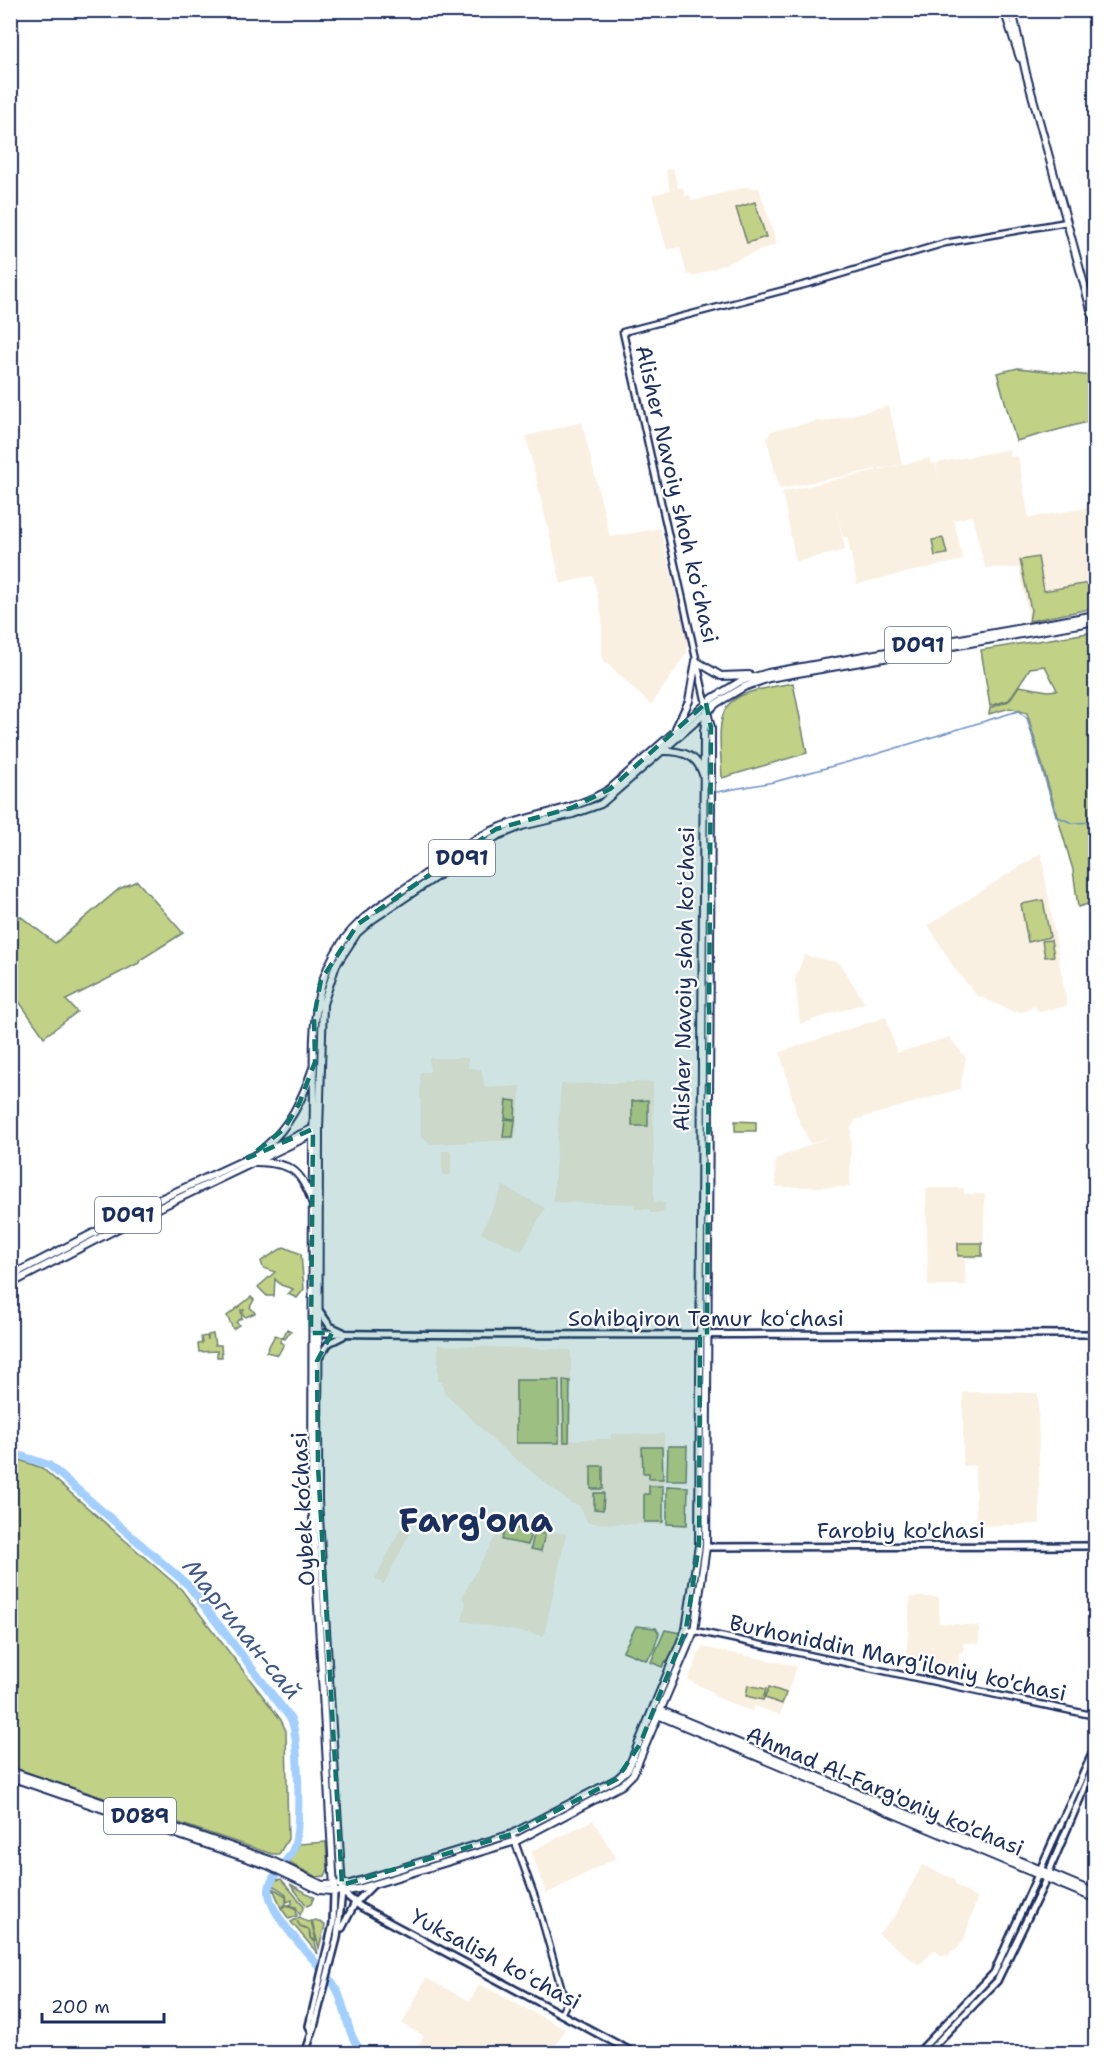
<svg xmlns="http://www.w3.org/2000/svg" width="1106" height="2064" font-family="'Shantell Sans',sans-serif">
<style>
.built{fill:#faf0e2}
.green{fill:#c1d186;stroke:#6e8072;stroke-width:1.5}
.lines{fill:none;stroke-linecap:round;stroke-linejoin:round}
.stream{stroke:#6c8fbd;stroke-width:1.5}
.river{stroke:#a2cffd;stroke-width:8}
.tertiary-casing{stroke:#1b2f5e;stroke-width:9}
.secondary-casing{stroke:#1b2f5e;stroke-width:10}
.primary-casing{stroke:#1b2f5e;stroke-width:10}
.trunk-casing{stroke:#1b2f5e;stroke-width:10}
.tertiary{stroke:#fff;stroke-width:4.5}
.secondary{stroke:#fff;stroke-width:5}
.primary{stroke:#fff;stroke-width:6}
.trunk{stroke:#fff;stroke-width:6}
.marked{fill:#0f766e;fill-opacity:0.2;stroke:#0f766e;stroke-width:4.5;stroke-dasharray:12 8;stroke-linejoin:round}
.labels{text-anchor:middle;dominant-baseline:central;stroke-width:4.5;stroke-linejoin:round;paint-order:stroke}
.shield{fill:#fff;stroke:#5f6d8e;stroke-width:1.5}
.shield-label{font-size:21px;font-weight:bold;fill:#1b2f5e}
.street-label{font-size:22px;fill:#1b2f5e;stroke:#fff}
.water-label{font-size:24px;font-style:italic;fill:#3d5786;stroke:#fff}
.town-label{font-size:34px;font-weight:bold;fill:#1b2f5e;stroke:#fff}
</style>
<rect width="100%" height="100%" fill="#fff"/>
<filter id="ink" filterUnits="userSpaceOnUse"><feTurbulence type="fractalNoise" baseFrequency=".0167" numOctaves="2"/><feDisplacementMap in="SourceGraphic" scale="12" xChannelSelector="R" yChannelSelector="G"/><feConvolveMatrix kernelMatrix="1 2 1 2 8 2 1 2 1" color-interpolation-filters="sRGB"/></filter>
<g filter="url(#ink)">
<path class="built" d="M673,169L678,188L683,187L685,196L690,195L692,201L745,187L759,188L777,244L692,277L691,274L687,275L680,247L667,250L652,195L670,190L666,170Z
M889,406L902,464L779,489L767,439L771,431L817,421L822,422Z
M582,422L610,537L660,528L687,639V653L651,705L602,659V617L593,576L561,584L526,436Z
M1009,449L1010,457L1018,456L1029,518L1091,507L1096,529L1095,608L1029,621L1019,568H985L972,516L954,520L963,560L857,584L847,537H843L835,505L845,550L796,562L782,492L930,458L931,464L935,463L939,482L936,463Z
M1041,853L1067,1006L1040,1012L1034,1006L1026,1011L1014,1012L976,995L954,968L928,925Z
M11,865L19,903L17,910L11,915Z
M804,955L840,963L865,1003L800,1024L795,979Z
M886,1017L897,1053L949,1037L966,1058L960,1089L855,1120L851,1128L850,1187H776L775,1159L835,1135L810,1144L797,1116L780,1052Z
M429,1058H468V1068L481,1069L485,1088L521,1086L515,1140L431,1144L421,1137L420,1072H430Z
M653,1082L654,1202L665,1203L663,1213H650V1209H634V1204L553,1202L561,1084Z
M442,1151H451V1175H442Z
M503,1186L545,1208L522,1251L481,1233Z
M926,1188H964V1194H985L983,1258H965L966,1285L928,1286Z
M438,1345L571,1350V1440L611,1439V1434H664L663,1525L588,1523L579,1505L572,1504L497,1444L445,1393L442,1382H438Z
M963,1392L1038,1393L1040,1524L976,1526L975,1465L963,1466Z
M504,1521L566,1534L544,1636L462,1621L466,1603L462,1597Z
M401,1528L410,1531L409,1535L384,1584L375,1579Z
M910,1597H939V1623L979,1626V1644L964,1643L963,1652H959L958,1676L906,1665Z
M702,1647L797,1666L780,1715L754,1706L752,1711L742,1708L712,1695L713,1692L688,1680Z
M593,1820L616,1858L546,1894L531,1851Z
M922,1865L954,1879L956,1885L977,1899L964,1940L955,1951L953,1950L948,1956L940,1955L935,1950L919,1965L878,1934L895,1916Z
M426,1978L470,2001L479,1984L565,2029L555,2047L558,2049L556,2053H413L424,2036L402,2024Z"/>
<path class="green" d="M755,202L766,237L747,243L736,208Z
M1018,368L1092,376L1095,385V420L1016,441L997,373Z
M943,538L947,554L935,556L932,540Z
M1038,557L1044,591L1095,582V608L1029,621L1031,610L1020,560Z
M1095,632V902L1078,907L1073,870L1027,713L1010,708L989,714L990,708L1009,701L1019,686L1048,691L1057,690L1045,666L1030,668L1009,700L990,706L981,650Z
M793,683L807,753L722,778C717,702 716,696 793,683Z
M137,881L183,933L140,960L139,963L66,1000L77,1012L44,1037L11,990V922L20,916L55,943L119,889Z
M1043,900L1050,937L1028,942L1021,904Z
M1051,940L1054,956L1045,957L1042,941Z
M507,1100L516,1101L515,1119L505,1118Z
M648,1100V1126H632V1101Z
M505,1119L515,1120L513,1137H503Z
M735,1121L756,1122V1131H735Z
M958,1243H982V1256H958Z
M284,1247L301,1254L304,1289L297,1298L288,1294L293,1289L281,1285L275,1279L274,1296H267L258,1287L275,1272L263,1268L261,1261Z
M251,1297L254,1300L250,1307L255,1313L246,1317L242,1314L244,1310H241L242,1318L236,1322L239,1325L233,1329L227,1316Z
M287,1329L291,1331L285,1339L281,1338L280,1342L284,1344L278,1355L266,1352L275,1335L283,1338Z
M213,1334L215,1345H221L222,1357H217V1351L199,1352L198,1344L202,1343L201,1337L207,1336L208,1340V1335Z
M516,1380H559V1443H516Z
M563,1380L570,1381L569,1442H564Z
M668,1446H687L686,1480H667Z
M642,1447H662L663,1479H649V1473H643Z
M11,1457L42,1468L181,1589L281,1720L286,1731L288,1839L279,1854H272L11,1767Z
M591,1466H603V1489H591Z
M649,1486H663V1522H644V1494H649Z
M667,1486L688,1487L687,1525L667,1524Z
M594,1493H604L603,1510L594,1509Z
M505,1526L531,1531L528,1545L502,1540Z
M534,1532L545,1534L541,1551L531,1549Z
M636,1626L656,1628L659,1633L653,1652L646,1660L623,1651Z
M665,1630L680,1633L681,1639L671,1655V1665H667L666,1661L662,1667L651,1662Z
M748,1685L766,1689L763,1700L746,1696Z
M769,1687L786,1693L782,1704L765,1698Z
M326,1842L328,1869L325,1876L317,1877L289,1863L299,1844Z
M281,1879L304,1906L300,1915L296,1907L288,1905L292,1904V1900L287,1902L286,1894L273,1885L276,1880Z
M290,1884L314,1897L311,1904L307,1906Z
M273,1888L286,1896V1904L281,1908Z
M287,1905L296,1909L297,1916L289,1919L281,1908Z
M300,1917L307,1922L311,1921L316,1941L311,1938C309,1928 310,1929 300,1926L297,1921L300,1926L309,1930L310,1938L315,1942L318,1954L291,1922Z
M316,1920L325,1925L319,1948L312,1921Z"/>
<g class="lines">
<path class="stream" d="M717,792L774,782L870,756L1018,711L1027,718L1056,816L1072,823L1096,822"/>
<path class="river" d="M10,1452L49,1465L188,1585L291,1719C299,1737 301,1828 294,1847C289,1862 271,1873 269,1890C267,1915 318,1962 333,1983C348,2005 344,2034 364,2054"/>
<g class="tertiary-casing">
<path id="tertiary" d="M706,703L623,332L811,283L945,243L1067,222
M686,1629L1096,1716
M512,1834L538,1906L566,2004L561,2014"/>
</g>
<g class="secondary-casing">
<path id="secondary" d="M318,1309L330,1326L343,1332
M314,1333C575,1338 835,1332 1096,1334
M318,1359L329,1343L343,1336
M706,1547L1096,1546
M342,1892L361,1907L396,1926L636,2054
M342,1928L355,1903L373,1885
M311,2030L309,2026L333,1924L334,1892
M305,2054L314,2027L337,1938L342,1892
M917,2054L994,1973L1096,1745
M926,2054L997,1981L1042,1888L1096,1761"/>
</g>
<g class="primary-casing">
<path id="primary" d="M1004,10L1020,58
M1012,10L1026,73L1096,328
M319,1131L318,1500L342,1889
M313,1134L312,1500L334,1889
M662,1711L1096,1893
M660,1716L1096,1899
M10,1771L270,1860L322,1885L350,1884L512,1834L617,1779L628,1769L686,1629L699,1545L704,732L706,716
M10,1777L267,1865L320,1890L342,1892L358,1889L516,1841L622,1785L633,1774L694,1631L706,1547L711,797V728L707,712"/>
</g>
<g class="trunk-casing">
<path id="trunk" d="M696,661L721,676L749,675
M676,728L689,701L696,661
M664,751C685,751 698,756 704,777
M313,1134C318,1059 298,981 359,923C375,907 396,895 414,882C441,864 468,840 499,828C536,813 575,811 610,789L713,698L741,681L768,673L1096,615
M264,1148C290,1126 302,1100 313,1068
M256,1162C290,1163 301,1169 312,1202
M10,1276L156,1201L314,1128
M10,1284L142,1216L319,1131L323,1004L336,965L357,933L373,919L497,836L522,826L573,814L601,804L717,703L744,687L769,678L1096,621"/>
</g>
<use href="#tertiary" class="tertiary"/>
<use href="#secondary" class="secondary"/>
<use href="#primary" class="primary"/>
<use href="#trunk" class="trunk"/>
</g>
</g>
<path class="marked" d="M706,703L711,728L707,1337H700L699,1545L686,1629L640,1744L617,1779L512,1834L342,1885L318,1466L317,1361L332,1333H311L313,1129L248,1158L284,1129L299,1104L315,1062L314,1017L321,980L358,924L496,829L571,808L610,789Z"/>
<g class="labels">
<g class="shield">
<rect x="885" y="627" width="66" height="36" rx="4.5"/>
<rect x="429" y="840" width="66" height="36" rx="4.5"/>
<rect x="95" y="1197" width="66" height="36" rx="4.5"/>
<rect x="104" y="1798" width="72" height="36" rx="4.5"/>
</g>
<g class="shield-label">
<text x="918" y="645">D091</text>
<text x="462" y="858">D091</text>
<text x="128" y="1215">D091</text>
<text x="140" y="1816">D089</text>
</g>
<g class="street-label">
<text transform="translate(677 494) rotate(77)">Alisher Navoiy shoh koʻchasi</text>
<text transform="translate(684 979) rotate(-89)">Alisher Navoiy shoh koʻchasi</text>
<text x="706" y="1318">Sohibqiron Temur koʻchasi</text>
<text transform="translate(303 1509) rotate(-93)">Oybek ko‘chasi</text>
<text x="901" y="1530">Farobiy ko'chasi</text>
<text transform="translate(898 1658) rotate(12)">Burhoniddin Marg'iloniy ko'chasi</text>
<text transform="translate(885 1791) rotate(23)">Ahmad Al-Farg'oniy ko'chasi</text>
<text transform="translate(496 1959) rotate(28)">Yuksalish koʻchasi</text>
</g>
<g class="water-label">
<text transform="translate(242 1629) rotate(51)">Маргилан-сай</text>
</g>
<g class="town-label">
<text x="476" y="1520">Farg'ona</text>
</g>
</g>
<rect width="1106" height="2064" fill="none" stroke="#fff" stroke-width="36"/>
<rect x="18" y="18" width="1070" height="2028" fill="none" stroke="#1b2f5e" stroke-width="2" filter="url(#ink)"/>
<path d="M42 2013v9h122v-9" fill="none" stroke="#1b2f5e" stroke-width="3"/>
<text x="51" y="2013" font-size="18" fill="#1b2f5e" stroke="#ffffff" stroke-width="4.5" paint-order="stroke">200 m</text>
</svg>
